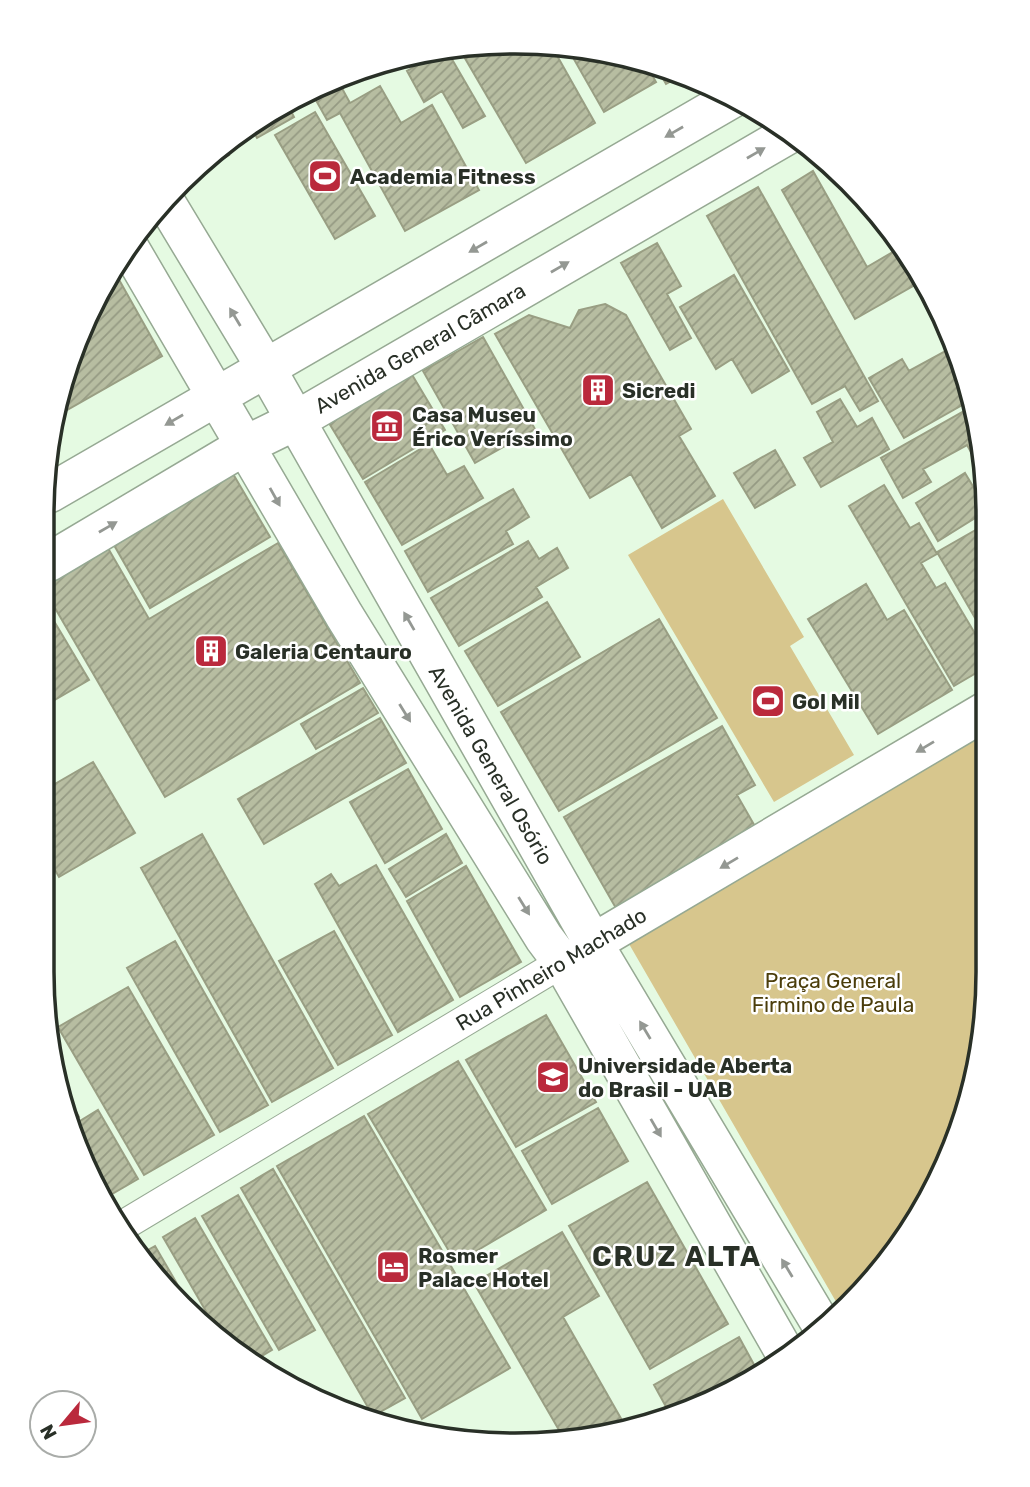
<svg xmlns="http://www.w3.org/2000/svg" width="1030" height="1487" font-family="Rubik,sans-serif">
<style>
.green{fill:#d7c68d}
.building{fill:url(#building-hatch);stroke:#999e83;stroke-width:2}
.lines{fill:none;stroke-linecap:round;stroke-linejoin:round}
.pedestrian-casing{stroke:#96a993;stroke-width:32}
.secondary-casing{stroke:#96a993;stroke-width:41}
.pedestrian{stroke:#fff;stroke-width:30}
.secondary{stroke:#fff;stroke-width:38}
.oneway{fill:#949893}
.labels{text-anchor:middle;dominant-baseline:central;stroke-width:5;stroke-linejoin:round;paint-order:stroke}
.poi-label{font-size:21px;font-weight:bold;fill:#293027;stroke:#fff;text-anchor:start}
.street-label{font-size:21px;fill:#293027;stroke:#fff}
.park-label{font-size:21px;fill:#4b3d0a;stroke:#fff}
.district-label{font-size:28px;font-weight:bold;letter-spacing:2px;fill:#293027;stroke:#fff}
.rim{fill:none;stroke:#293027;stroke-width:3.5}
</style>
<defs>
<pattern id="building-hatch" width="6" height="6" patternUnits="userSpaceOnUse" patternTransform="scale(1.75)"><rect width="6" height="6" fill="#b7bda1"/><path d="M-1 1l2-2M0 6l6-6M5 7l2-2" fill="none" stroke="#959a83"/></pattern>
</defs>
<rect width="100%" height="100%" fill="#e5fae2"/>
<path class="green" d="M723,499L804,637L790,646L854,755L774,802L628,555Z
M984,730L988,972L979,1065L952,1153L908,1235L849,1307L842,1312L625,937Z"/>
<path class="building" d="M515,42L551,45L595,123L526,163L459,48Z
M567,47L608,51L645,62L656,82L604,112Z
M446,49L485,116L463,128L442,91L424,102L407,71Z
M656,66L684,74L666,84Z
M338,81L350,103L380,86L401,123L432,105L479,190L405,231L340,113L327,120L313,95Z
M287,103L294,117L257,138L251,127L235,136L253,121Z
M315,112L375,216L335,239L275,135Z
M224,145L229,155L183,181L182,179Z
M813,171L867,267L898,249L922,281L855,319L782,190Z
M758,187L878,401L860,411L845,386L812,404L707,216Z
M657,243L681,286L667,294L691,338L670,350L621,263Z
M113,269L162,356L53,418L105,279Z
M734,275L789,371L752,393L732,359L716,369L680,307Z
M605,304L626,315L646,351L691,429L679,436L715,496L662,528L631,474L590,498L495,334L529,315L570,328L579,310Z
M483,337L535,429L475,463L423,371Z
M949,349L961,371L971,400L904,438L869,378L902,359L909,371Z
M411,373L445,430L363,479L329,423Z
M840,399L857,427L872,418L889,449L821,487L804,458L833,442L817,412Z
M973,406L979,423L980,468L967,445L923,469L931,482L903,498L881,458Z
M429,444L447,475L464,466L483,498L402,545L365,482Z
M775,450L795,485L755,508L734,473Z
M229,467L270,537L150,608L110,538Z
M965,473L980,498V515L938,541L916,503Z
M884,485L910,528L919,523L937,554L921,563L936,588L945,583L983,647V669L954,686L849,506Z
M513,489L529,517L506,531L513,544L428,592L405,551Z
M981,527L982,630L937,552Z
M528,541L539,559L557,548L568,568L536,587L542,597L459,646L431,598Z
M105,543L149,619L278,543L360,683L165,797L48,596L49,576Z
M866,584L887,620L904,610L952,690L878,734L808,619Z
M547,602L580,657L498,706L465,651Z
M48,611L89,680L46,705Z
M659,619L717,718L559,811L501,712Z
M363,688L378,713L316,749L301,724Z
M380,718L406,763L264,844L238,799Z
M722,726L755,785L737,795L757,830L617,910L564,817Z
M93,762L135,833L59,877L44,851L45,771L53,785Z
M408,769L442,829L385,863L350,802Z
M202,834L333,1068L272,1102L141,868Z
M446,834L462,863L406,897L389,869Z
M376,865L453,1000L398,1032L315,884L331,874L339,886Z
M466,866L521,962L460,997L407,901Z
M334,931L392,1035L338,1065L279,961Z
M175,941L268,1105L220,1132L127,968Z
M128,987L214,1135L144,1175L58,1027Z
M546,1015L596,1102L516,1147L466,1060Z
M458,1061L546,1210L456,1263L368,1114Z
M56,1077L79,1117L71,1122L58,1095Z
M598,1108L628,1161L552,1204L522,1151Z
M98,1110L138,1179L105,1198L72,1126Z
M364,1116L510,1368L422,1419L277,1166Z
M273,1169L405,1398L373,1416L241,1188Z
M647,1182L728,1324L650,1369L569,1226Z
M238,1195L315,1330L279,1350L202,1216Z
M195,1218L272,1350L255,1360L222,1339L163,1237Z
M562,1232L599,1296L563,1317L627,1429L607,1436L563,1437L474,1283Z
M155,1246L201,1325L139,1255Z
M739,1337L758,1372L725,1396L670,1414L654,1385Z"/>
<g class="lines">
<g class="pedestrian-casing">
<path id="pedestrian" d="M119,1228L581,951"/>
</g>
<g class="secondary-casing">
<path id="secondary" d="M165,201L267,370L593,943L822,1326
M129,247L344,615L544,938L562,962L785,1353
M50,493L733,98
M49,562L246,445L295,421L791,133
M593,943L984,712"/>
</g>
<use href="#pedestrian" class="pedestrian"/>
<use href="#secondary" class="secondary"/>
</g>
<defs><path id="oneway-solid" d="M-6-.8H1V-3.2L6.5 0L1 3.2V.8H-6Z" transform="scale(1.75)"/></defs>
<g class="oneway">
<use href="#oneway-solid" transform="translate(674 132) rotate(150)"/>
<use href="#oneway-solid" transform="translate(756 153) rotate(-30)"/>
<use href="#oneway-solid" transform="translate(478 247) rotate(150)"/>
<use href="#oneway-solid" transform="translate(560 267) rotate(-30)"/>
<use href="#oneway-solid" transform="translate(235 317) rotate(-121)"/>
<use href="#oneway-solid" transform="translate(174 420) rotate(150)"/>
<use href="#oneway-solid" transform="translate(275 497) rotate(61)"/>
<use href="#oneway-solid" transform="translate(108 527) rotate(-30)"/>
<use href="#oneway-solid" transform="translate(409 621) rotate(-120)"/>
<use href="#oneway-solid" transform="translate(405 713) rotate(58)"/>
<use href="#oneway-solid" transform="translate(925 747) rotate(149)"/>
<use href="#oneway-solid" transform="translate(729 863) rotate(149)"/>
<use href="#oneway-solid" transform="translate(524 906) rotate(58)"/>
<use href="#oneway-solid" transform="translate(645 1030) rotate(-121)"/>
<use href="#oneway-solid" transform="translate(656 1128) rotate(60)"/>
<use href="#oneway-solid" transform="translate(787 1268) rotate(-121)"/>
</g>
<defs>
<g id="stadium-square" transform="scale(1.75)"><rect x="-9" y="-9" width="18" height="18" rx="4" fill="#ba293c" stroke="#fff"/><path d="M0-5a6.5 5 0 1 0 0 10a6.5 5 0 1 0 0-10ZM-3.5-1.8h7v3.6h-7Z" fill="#fff"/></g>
<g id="building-square" transform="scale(1.75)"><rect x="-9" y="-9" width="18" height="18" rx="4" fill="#ba293c" stroke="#fff"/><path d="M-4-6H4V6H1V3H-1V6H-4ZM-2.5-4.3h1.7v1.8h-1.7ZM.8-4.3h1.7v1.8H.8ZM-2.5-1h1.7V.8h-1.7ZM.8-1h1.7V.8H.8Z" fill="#fff"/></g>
<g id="museum-square" transform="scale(1.75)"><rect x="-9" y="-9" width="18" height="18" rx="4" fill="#ba293c" stroke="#fff"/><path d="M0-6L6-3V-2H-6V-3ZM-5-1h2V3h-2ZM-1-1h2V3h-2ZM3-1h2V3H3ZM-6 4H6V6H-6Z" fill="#fff"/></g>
<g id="school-square" transform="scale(1.75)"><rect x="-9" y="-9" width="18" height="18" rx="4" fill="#ba293c" stroke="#fff"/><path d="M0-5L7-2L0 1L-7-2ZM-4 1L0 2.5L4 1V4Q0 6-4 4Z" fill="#fff"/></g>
<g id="hotel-square" transform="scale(1.75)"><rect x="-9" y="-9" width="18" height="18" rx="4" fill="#ba293c" stroke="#fff"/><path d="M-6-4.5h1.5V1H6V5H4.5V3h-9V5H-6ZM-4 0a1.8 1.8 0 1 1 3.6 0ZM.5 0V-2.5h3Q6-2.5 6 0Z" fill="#fff"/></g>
</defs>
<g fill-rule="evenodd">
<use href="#stadium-square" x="325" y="176"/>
<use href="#building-square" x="598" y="390"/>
<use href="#museum-square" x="387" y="426"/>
<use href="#building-square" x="211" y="651"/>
<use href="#stadium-square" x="768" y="701"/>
<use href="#school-square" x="553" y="1077"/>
<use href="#hotel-square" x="393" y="1267"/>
</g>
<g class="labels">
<g class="poi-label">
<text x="350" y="176">Academia Fitness</text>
<text x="622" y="390">Sicredi</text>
<text x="412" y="414">Casa Museu<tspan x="412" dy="24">Érico Veríssimo</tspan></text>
<text x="235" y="651">Galeria Centauro</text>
<text x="792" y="701">Gol Mil</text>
<text x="578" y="1065">Universidade Aberta<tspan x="578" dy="24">do Brasil - UAB</tspan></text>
<text x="418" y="1255">Rosmer<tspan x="418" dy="24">Palace Hotel</tspan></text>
</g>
<g class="street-label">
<text transform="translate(420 348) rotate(-30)">Avenida General Câmara</text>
<text transform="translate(491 765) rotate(60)">Avenida General Osório</text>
<text transform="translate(551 969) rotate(-31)">Rua Pinheiro Machado</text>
</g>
<g class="park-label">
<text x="833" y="980">Praça General<tspan x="833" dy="24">Firmino de Paula</tspan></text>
</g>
<g class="district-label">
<text x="677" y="1256">CRUZ ALTA</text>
</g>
</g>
<path d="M0 0H1030V1487H0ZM515 54H515A461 461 0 0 1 976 515V972A461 461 0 0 1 515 1433H515A461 461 0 0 1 54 972V515A461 461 0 0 1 515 54Z" fill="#fff" fill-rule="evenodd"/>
<path class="rim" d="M515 54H515A461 461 0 0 1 976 515V972A461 461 0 0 1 515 1433H515A461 461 0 0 1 54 972V515A461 461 0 0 1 515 54Z"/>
<g transform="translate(63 1424) rotate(241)"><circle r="33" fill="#ffffff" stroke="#a9aca9" stroke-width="2"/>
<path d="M0-5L12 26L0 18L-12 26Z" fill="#ba293c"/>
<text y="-10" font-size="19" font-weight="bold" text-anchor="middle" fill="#293027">N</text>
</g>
</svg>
